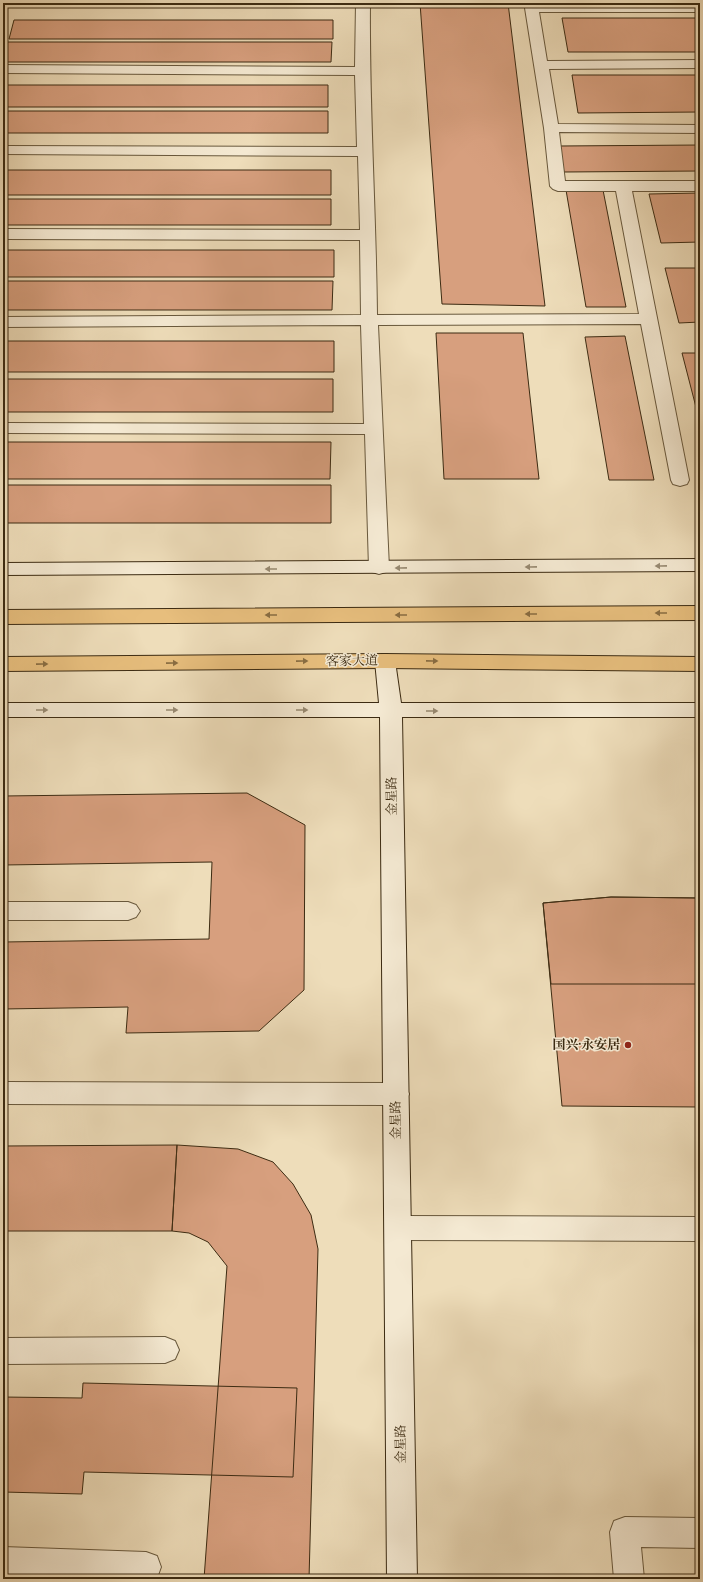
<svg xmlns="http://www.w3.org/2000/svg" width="703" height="1582" font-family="'IM FELL Double Pica','Noto Serif SC',serif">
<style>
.building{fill:#d79f7e;stroke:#3c2b12}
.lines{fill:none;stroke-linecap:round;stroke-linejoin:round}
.street-casing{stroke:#68583c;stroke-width:2}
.secondary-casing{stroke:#3c2b12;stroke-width:2}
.primary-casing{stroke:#3c2b12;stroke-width:2}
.street{fill:#f4e9d2;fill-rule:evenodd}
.secondary{fill:#f4e9d2;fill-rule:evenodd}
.primary{fill:#e7be7d;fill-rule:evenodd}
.oneway{fill:#988a72}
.oneway2{fill:#896d42}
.poi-dot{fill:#8f2418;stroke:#f4e9d2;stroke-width:1.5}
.labels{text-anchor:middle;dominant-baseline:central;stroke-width:3;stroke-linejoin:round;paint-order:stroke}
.street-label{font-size:13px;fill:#3c2b12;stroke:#f4e9d2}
.poi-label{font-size:13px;font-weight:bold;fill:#3c2b12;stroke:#f4e9d2;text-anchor:end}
</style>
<rect width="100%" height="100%" fill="#eeddba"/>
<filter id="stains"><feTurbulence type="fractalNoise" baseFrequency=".005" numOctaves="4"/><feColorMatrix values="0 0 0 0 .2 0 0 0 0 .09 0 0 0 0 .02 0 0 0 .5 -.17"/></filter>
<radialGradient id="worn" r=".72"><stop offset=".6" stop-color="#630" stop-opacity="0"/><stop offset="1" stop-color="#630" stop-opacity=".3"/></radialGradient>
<path class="building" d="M420,3H508L545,306L442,304Z
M562,18H700V52H568Z
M14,20H333V39H9Z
M7,42H332L331,62H3Z
M572,75H700V112L578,113Z
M3,85H328V107H3Z
M3,111H328V133H3Z
M700,145V171L564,172L559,146Z
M3,170H331V195H3Z
M566,190H603L626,307H586Z
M700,193V242L661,243L649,194Z
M3,199H331V225H3Z
M3,250H334V277H3Z
M665,268H700V322L679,323Z
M3,281H333L332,310H3Z
M436,333H523L539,479H444Z
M625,336L654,480H609L585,337Z
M3,341H334V372H3Z
M682,353H700V415H698Z
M3,379H333V412H3Z
M3,442H331L330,479H3Z
M3,485H331V523H3Z
M247,793L305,825L304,990L259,1031L126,1033L128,1007L3,1009V942L209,939L212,862L3,865V796Z
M611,897L700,898V1107L562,1106L543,903Z
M611,897L700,898V984H551L543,903Z
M177,1145L172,1231H3V1146Z
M177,1145L238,1149L273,1162L293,1184L311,1215L318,1249L309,1579H204L227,1266L208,1242L189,1233L172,1231Z
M83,1383L297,1388L293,1477L84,1472L82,1494L3,1492V1397L82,1398Z"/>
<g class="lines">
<g class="street-casing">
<path id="street" d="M356,3H370C369,107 376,211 377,315L639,314L616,191H558L553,189L550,186L544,128L525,8L527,5L532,4H700V12H539L547,61L700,60V68L549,69L558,124L700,125V133L559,132L565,181H700V191H632L689,480L687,484L680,486L673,484L671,480L641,324L378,325L389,568L386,572L379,574L372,572L369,568L365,434L3,433V423L364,424L361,325L3,327V317L361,315L360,240L3,239V229L360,230L358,156L3,154V146L357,147L355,75L3,73V65L355,67Z
M3,902H128L136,905L140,911L136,917L128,920H3Z
M3,1082L396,1083L405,1086L409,1094L405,1102L396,1105L3,1104Z
M398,1216L700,1217V1241L398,1240L389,1236L385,1228L389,1220Z
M165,1337L175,1341L179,1350L175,1359L165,1363L3,1364V1338Z
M625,1517L700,1518V1548L641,1547L644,1579H614L610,1532L614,1521Z
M3,1547L146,1552L157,1556L161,1567L157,1578L154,1579L3,1577Z"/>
</g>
<g class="secondary-casing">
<path id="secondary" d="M700,559V571L3,575V563Z
M385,654L392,656L395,661L401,703H700V717H402L417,1579H387L380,717H3V703H379L375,661L378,656Z"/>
</g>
<g class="primary-casing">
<path id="primary" d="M700,606V620L3,624V610Z
M385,654L700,657V671L385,668L3,671V657Z"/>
</g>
<use href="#street" class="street"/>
<use href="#secondary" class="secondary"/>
<use href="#primary" class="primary"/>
</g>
<defs><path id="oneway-solid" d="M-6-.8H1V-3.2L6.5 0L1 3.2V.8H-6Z"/></defs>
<g class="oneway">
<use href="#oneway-solid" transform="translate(661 566) rotate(179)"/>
<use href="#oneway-solid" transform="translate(531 567) rotate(179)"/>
<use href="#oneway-solid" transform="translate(401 568) rotate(179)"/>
<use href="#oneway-solid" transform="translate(271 569) rotate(180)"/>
<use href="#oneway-solid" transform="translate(42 710)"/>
<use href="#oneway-solid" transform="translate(172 710)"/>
<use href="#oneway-solid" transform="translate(302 710)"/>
<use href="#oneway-solid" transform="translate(432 711)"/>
</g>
<g class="oneway2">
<use href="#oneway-solid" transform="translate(661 613) rotate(180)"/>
<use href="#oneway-solid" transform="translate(531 614) rotate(180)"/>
<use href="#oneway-solid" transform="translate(271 615) rotate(180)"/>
<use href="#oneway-solid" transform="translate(401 615) rotate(180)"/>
<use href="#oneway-solid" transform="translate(302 661) rotate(-1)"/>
<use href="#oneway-solid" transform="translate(432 661) rotate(1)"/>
<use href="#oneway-solid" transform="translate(172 663) rotate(-1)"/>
<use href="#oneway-solid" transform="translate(42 664) rotate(-1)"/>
</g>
<circle class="poi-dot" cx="628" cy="1045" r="4"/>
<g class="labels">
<g class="street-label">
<text transform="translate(352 661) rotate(-1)">客家大道</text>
<text transform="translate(392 796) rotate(-91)">金星路</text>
<text transform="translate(396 1120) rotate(-91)">金星路</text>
<text transform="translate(401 1444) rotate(-91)">金星路</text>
</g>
<g class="poi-label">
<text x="620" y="1045">国兴·永安居</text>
</g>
</g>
<rect width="703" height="1582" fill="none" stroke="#eeddba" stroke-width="16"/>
<rect x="4" y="4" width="695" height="1574" fill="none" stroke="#3c2b12" stroke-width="2"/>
<rect x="8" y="8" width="687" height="1566" fill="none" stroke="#3c2b12"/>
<rect width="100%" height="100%" filter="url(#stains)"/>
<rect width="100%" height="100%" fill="url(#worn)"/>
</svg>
